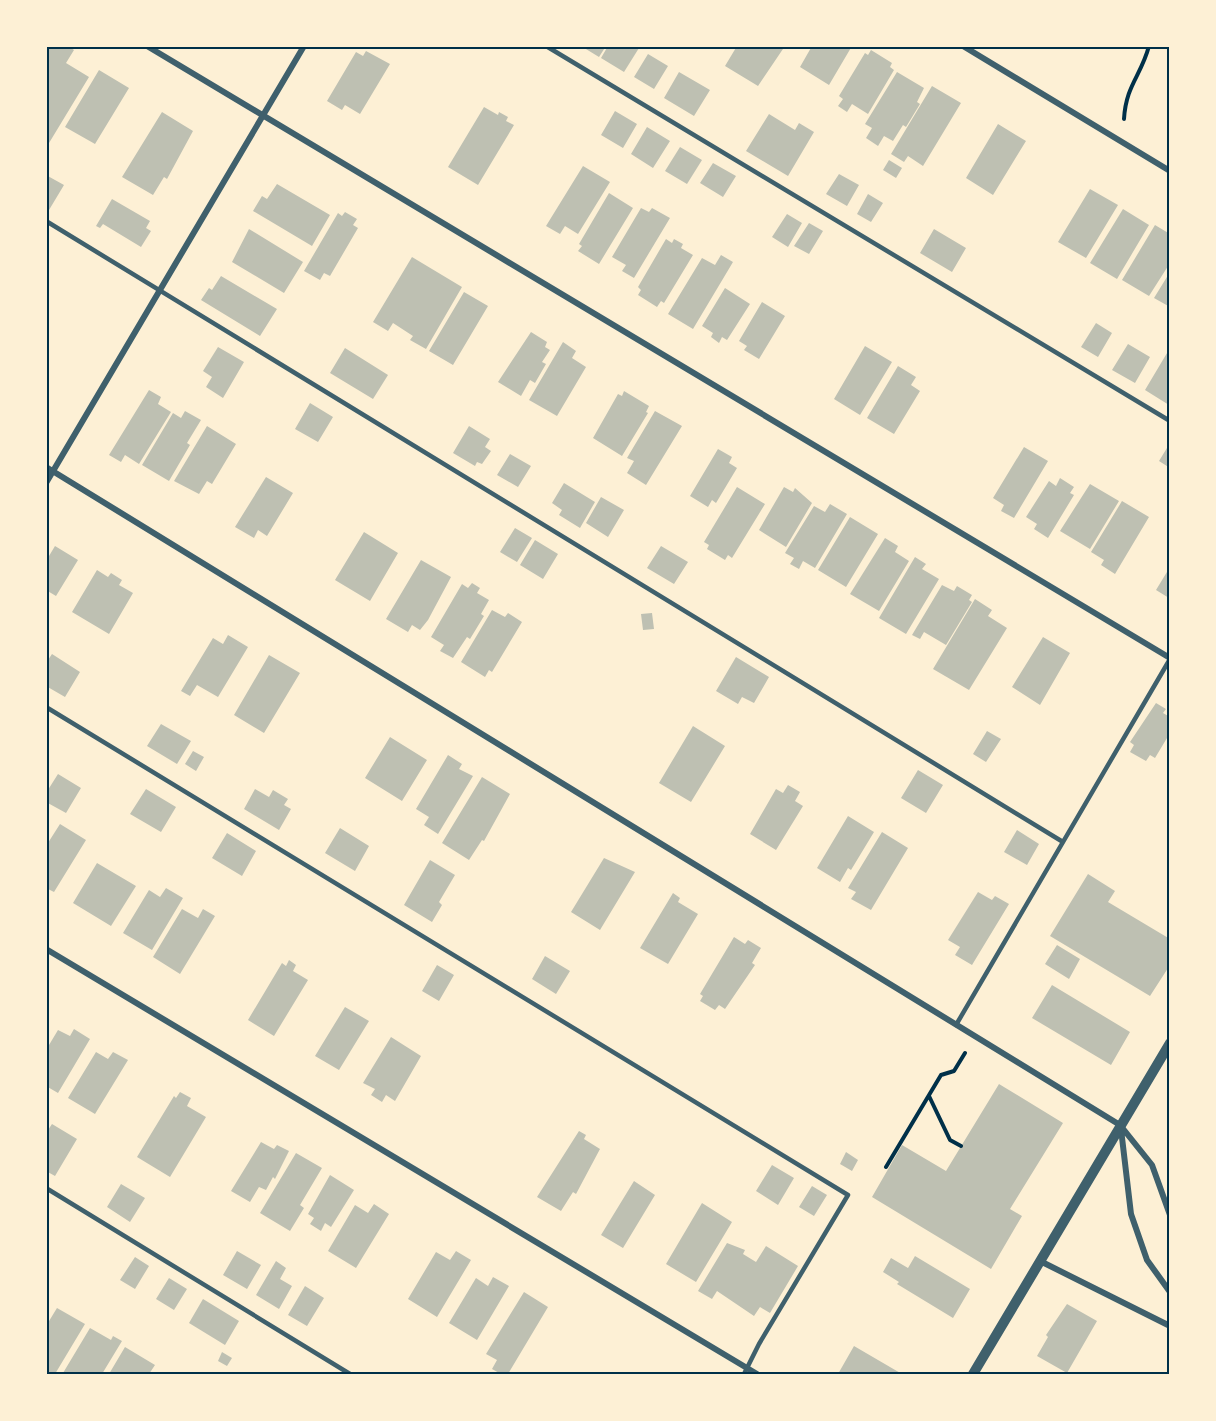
<svg xmlns="http://www.w3.org/2000/svg" width="1216" height="1421" font-family="'Fira Sans',sans-serif">
<style>
.building{fill:#bec0b2}
.lines{fill:none;stroke-linecap:round;stroke-linejoin:round}
.path{stroke:#003049;stroke-width:4}
.service{stroke:#3f606c;stroke-width:4.5}
.minor{stroke:#3f606c;stroke-width:6}
.tertiary{stroke:#3f606c;stroke-width:10}
.neatline{fill:none;stroke:#003049;stroke-width:2}
</style>
<rect width="100%" height="100%" fill="#fdf0d5"/>
<path class="building" d="M46,46H68L74,50L66,63L89,77L46,148Z
M581,46H606L599,57Z
M608,46H637L639,48L624,72L601,58Z
M737,46H785L758,86L725,66Z
M812,46H852L829,85L800,67Z
M871,50L892,63L890,67L894,70L868,114L852,104L847,112L838,106L843,99L839,96L865,53L868,55Z
M366,51L390,64L360,114L345,105L342,110L327,101L356,52L363,56Z
M648,54L668,66L654,89L634,77Z
M99,70L129,88L95,144L65,127Z
M679,72L710,90L694,116L664,98Z
M897,72L924,88L917,102L920,104L906,127L903,125L893,141L884,136L878,146L866,138L872,128L865,124Z
M932,86L961,103L923,166L908,156L904,162L891,154Z
M484,107L498,115L499,112L508,117L506,121L514,125L478,185L448,167Z
M615,111L637,124L623,148L601,135Z
M162,112L193,131L167,179L164,177L153,195L122,177Z
M769,114L795,130L799,123L814,132L788,176L746,151Z
M998,124L1026,141L993,195L966,178Z
M647,127L670,141L653,168L631,154Z
M680,147L702,160L687,184L665,171Z
M889,160L902,168L896,178L883,170Z
M713,163L736,176L723,197L700,183Z
M583,166L610,182L578,234L565,226L560,234L546,226Z
M839,174L859,185L847,206L826,194Z
M46,175L64,185L49,210L46,208Z
M277,184L330,215L312,246L253,211L262,196L267,199Z
M1090,189L1118,205L1086,258L1058,242Z
M609,193L633,208L599,264L578,251L582,246L579,244Z
M868,194L883,203L871,222L857,214Z
M112,199L150,221L146,228L151,231L141,247L103,224L100,228L96,226Z
M641,208L649,212L652,208L670,218L634,278L622,271L626,265L612,257Z
M1123,209L1149,225L1117,279L1090,263Z
M345,212L357,219L353,225L358,228L330,276L324,273L320,280L304,271L338,213L342,216Z
M787,214L802,223L788,247L772,237Z
M809,223L823,231L809,254L794,246Z
M1155,225L1170,234V263L1149,296L1122,280Z
M249,229L303,262L284,293L232,262Z
M934,229L966,248L952,272L920,253Z
M666,239L672,243L674,239L683,244L681,248L693,255L664,303L661,301L657,307L638,295L641,290L638,287Z
M721,255L733,262L693,329L668,314L702,258L715,265Z
M412,257L462,287L426,349L410,340L413,336L393,323L388,331L373,322Z
M1170,272V307L1154,298Z
M221,276L277,309L260,336L201,300L209,288L212,290Z
M725,288L750,304L727,340L722,337L719,343L711,337L713,333L702,326Z
M464,292L488,306L453,365L429,351Z
M762,302L785,316L759,359L744,350L747,346L739,341Z
M1096,323L1112,333L1098,357L1081,347Z
M531,332L547,342L545,347L550,350L542,362L546,364L535,383L530,380L521,396L498,382Z
M563,342L576,351L572,358L586,367L557,416L529,400Z
M1128,344L1150,357L1135,383L1112,370Z
M865,346L892,362L860,415L834,399Z
M218,347L244,362L223,398L206,387L212,377L203,371Z
M345,348L388,375L373,399L330,373Z
M1170,348V403L1169,405L1145,390Z
M898,366L916,377L911,385L920,391L894,434L867,418Z
M149,390L161,397L158,404L171,412L139,464L125,455L121,462L109,455Z
M624,391L649,406L646,412L648,413L622,456L593,438L618,394L622,396Z
M310,403L333,417L318,442L295,429Z
M185,411L201,420L187,443L190,445L169,481L142,465L173,413L181,418Z
M655,411L682,426L646,485L627,473L634,461L627,458Z
M207,426L236,444L212,484L207,481L199,494L174,481Z
M469,426L490,439L485,447L491,451L482,464L477,462L475,466L453,453Z
M1170,443V468L1159,461Z
M1024,447L1048,461L1014,518L1001,511L1004,505L993,498Z
M718,449L732,457L729,463L737,468L716,503L712,500L708,507L690,496Z
M510,454L531,466L518,487L497,475Z
M266,477L293,493L267,536L258,530L254,538L235,527Z
M1060,478L1074,487L1070,493L1074,495L1048,538L1034,529L1037,524L1026,517L1049,481L1056,486Z
M564,483L595,502L580,528L559,515L562,510L552,503Z
M1090,484L1119,501L1090,549L1060,531Z
M737,487L765,504L732,558L728,555L725,560L707,549L709,545L704,542Z
M784,487L793,492L795,488L812,503L786,547L759,530Z
M601,497L624,510L608,537L586,523Z
M1122,501L1149,517L1115,574L1101,565L1104,560L1091,552Z
M830,504L847,514L815,568L803,561L799,569L790,564L794,558L785,553L814,506L825,512Z
M850,517L878,534L846,587L818,570Z
M515,528L532,538L517,562L500,552Z
M364,532L398,553L370,601L335,580Z
M885,538L898,546L895,552L909,561L879,611L850,594Z
M535,540L558,554L543,579L520,565Z
M55,546L78,560L56,596L46,590V561Z
M661,546L688,562L674,584L647,568Z
M915,557L926,564L922,569L939,579L906,634L879,618Z
M421,560L451,577L428,620L420,630L412,625L408,632L386,619Z
M1170,567V604L1167,602L1169,598L1156,590Z
M97,570L108,577L111,573L122,580L119,585L133,593L109,634L72,612Z
M472,583L480,588L477,593L489,600L481,614L484,616L470,639L467,637L453,658L440,651L444,645L431,637L462,584L468,588Z
M942,585L954,591L957,586L972,595L969,600L972,602L946,645L924,632L920,639L912,635Z
M975,599L992,610L988,616L1007,628L969,690L933,669Z
M492,610L505,617L508,613L522,622L492,672L489,670L485,677L461,662Z
M652,613L654,629L643,630L641,614Z
M228,635L248,647L218,697L197,685L190,696L181,691L213,638L223,644Z
M1043,637L1070,653L1040,705L1012,687Z
M52,654L80,672L65,697L46,686V663Z
M269,655L300,673L264,733L234,715Z
M736,657L769,677L754,703L742,697L738,704L716,691Z
M1156,703L1166,709L1163,713L1170,717V733L1155,758L1150,755L1146,761L1130,752L1134,745L1130,742Z
M161,724L191,741L177,764L147,746Z
M693,726L725,746L691,802L659,783Z
M987,731L1001,739L986,762L973,754Z
M390,737L427,760L402,801L365,778Z
M193,751L204,757L196,771L185,764Z
M448,755L462,764L459,769L473,776L438,834L424,825L429,817L416,809Z
M918,770L943,785L926,813L901,798Z
M58,774L81,788L66,813L46,802V793Z
M482,777L510,794L484,841L482,840L469,860L442,843Z
M788,785L800,792L795,801L803,806L776,850L750,834L776,789L783,793Z
M146,789L176,807L161,832L130,814Z
M255,789L269,797L273,790L288,799L284,805L291,809L279,830L244,809Z
M848,816L874,832L851,870L848,868L840,882L817,868Z
M60,824L86,840L54,892L46,888V846Z
M340,828L369,846L355,871L325,853Z
M1017,830L1039,844L1027,865L1004,852Z
M882,832L908,848L871,910L851,899L856,892L848,888Z
M227,833L256,851L242,876L212,858Z
M604,858L635,872L600,930L571,912Z
M430,860L455,875L439,902L442,905L432,922L404,905Z
M97,863L136,886L111,926L73,903Z
M1088,874L1115,891L1108,902L1170,939V965L1150,996L1050,936Z
M166,888L183,898L152,950L123,933L149,890L160,897Z
M978,892L992,900L995,896L1009,904L972,965L955,955L960,947L948,940Z
M673,893L680,898L678,902L698,914L668,964L640,948Z
M182,909L198,918L203,909L215,916L180,974L153,957Z
M734,937L745,944L748,940L761,948L752,963L755,965L725,1009L719,1005L715,1010L700,1001L703,996L700,994Z
M1057,945L1080,959L1069,979L1045,964Z
M545,956L570,971L556,994L532,979Z
M289,960L296,965L293,971L308,980L274,1036L248,1020L282,963L286,966Z
M437,965L454,975L439,1001L422,991Z
M1052,985L1130,1032L1111,1065L1032,1018Z
M345,1007L369,1021L339,1070L315,1056Z
M74,1029L90,1039L58,1093L46,1086V1050L58,1030L70,1036Z
M391,1037L421,1056L395,1101L386,1095L382,1102L371,1095L375,1089L363,1083Z
M96,1052L108,1059L113,1052L128,1060L95,1114L68,1098Z
M999,1084L1063,1123L1010,1209L1022,1216L991,1269L872,1197L902,1145L946,1171Z
M180,1092L191,1098L187,1106L206,1117L170,1177L137,1157L174,1096L176,1098Z
M52,1124L77,1139L55,1176L46,1171V1133Z
M579,1131L586,1135L584,1139L600,1149L576,1194L573,1192L561,1211L537,1197Z
M261,1142L274,1149L277,1145L289,1151L275,1179L273,1177L266,1190L259,1187L250,1202L231,1191Z
M846,1152L858,1160L852,1171L840,1164Z
M296,1153L322,1168L300,1205L304,1208L290,1231L260,1213Z
M772,1165L794,1178L778,1205L756,1191Z
M330,1175L354,1190L331,1227L325,1223L321,1231L310,1224L314,1218L308,1214Z
M634,1181L655,1195L623,1248L601,1235Z
M121,1184L145,1198L130,1222L107,1207Z
M812,1186L827,1195L814,1216L799,1207Z
M702,1203L732,1222L696,1282L666,1264Z
M374,1204L389,1214L356,1268L328,1251L355,1205L368,1213Z
M727,1243L745,1250L743,1254L756,1262L766,1246L798,1266L770,1313L760,1307L754,1316L717,1291L712,1299L698,1291Z
M237,1251L261,1265L247,1289L223,1275Z
M456,1251L471,1260L437,1317L408,1299L436,1252L450,1260Z
M915,1256L970,1289L953,1318L897,1284L899,1282L883,1272L891,1258L908,1268Z
M135,1257L149,1266L135,1289L120,1280Z
M276,1261L286,1268L280,1279L292,1286L279,1309L256,1295Z
M493,1277L509,1286L477,1340L449,1323L476,1278L488,1286Z
M169,1278L187,1289L174,1310L156,1299Z
M305,1286L324,1298L307,1326L288,1315Z
M524,1292L548,1307L508,1374H501L492,1369L497,1360L486,1354Z
M203,1299L239,1321L225,1345L189,1323Z
M1067,1304L1097,1321L1067,1373L1037,1356L1048,1337L1046,1335Z
M57,1308L85,1324L55,1374H46V1326Z
M90,1328L111,1340L113,1336L122,1341L102,1374H66L63,1373Z
M854,1346L902,1374H838Z
M125,1347L155,1365L149,1374H109Z
M222,1352L232,1358L227,1366L218,1361Z"/>
<g class="lines">
<path class="path" d="M1124,119C1126,85 1141,76 1149,46
M929,1096L950,1140L961,1146
M886,1167L941,1075L954,1071L965,1053"/>
<path class="service" d="M546,46L1170,421
M46,221L1063,842
M46,707L848,1195L759,1344L744,1374
M956,1025L1170,659
M46,1188L350,1374"/>
<path class="minor" d="M147,46L1170,658
M963,46L1170,171
M46,467L1120,1125L1152,1165L1170,1215
M46,483L304,46
M46,949L757,1374
M1121,1129L1131,1214L1147,1260L1170,1292
M1040,1261L1170,1326"/>
<path class="tertiary" d="M973,1374L1170,1043"/>
</g>
<rect width="1216" height="1421" fill="none" stroke="#fdf0d5" stroke-width="96"/>
<rect x="48" y="48" width="1120" height="1325" class="neatline"/>
</svg>
